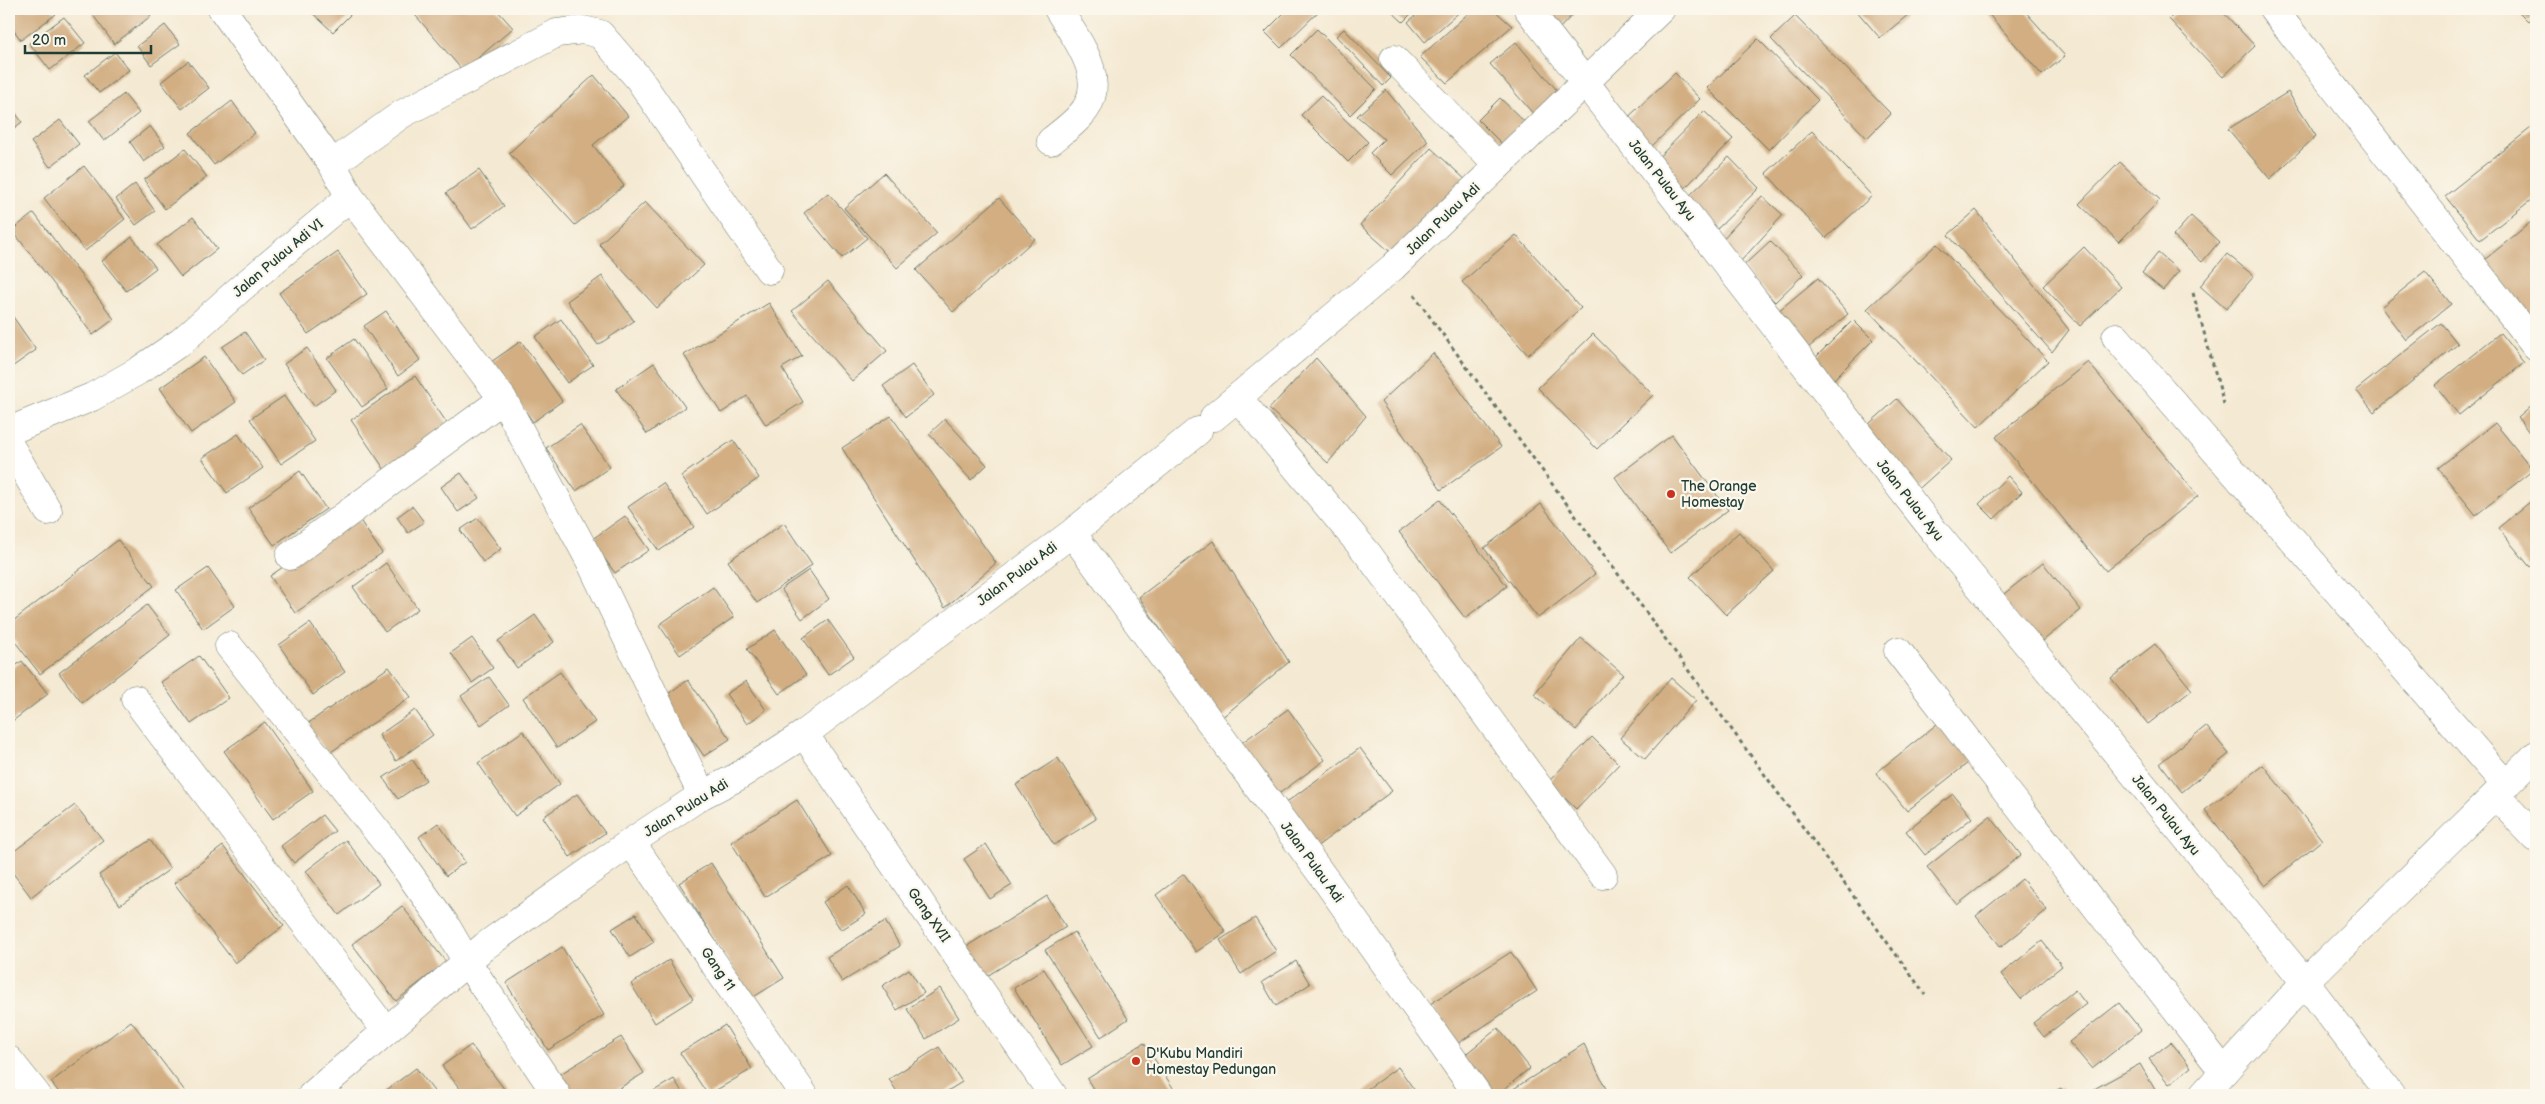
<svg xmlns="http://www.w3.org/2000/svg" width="2545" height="1104" font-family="'Balsamiq Sans',sans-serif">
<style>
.building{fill:#d2ae82}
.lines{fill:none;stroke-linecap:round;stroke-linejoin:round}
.street-casing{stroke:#6a796b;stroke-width:29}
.path{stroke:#6a796b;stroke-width:3;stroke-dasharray:4 4;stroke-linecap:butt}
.street{stroke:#fff;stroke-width:28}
.poi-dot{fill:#c8321e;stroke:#fbf7ec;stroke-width:2}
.labels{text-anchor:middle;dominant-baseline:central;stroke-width:4.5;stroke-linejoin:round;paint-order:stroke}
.street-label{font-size:14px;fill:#1f3d34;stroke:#fbf7ec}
.poi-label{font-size:14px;fill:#1f3d34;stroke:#fbf7ec;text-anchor:start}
</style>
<rect width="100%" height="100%" fill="#fbf7ec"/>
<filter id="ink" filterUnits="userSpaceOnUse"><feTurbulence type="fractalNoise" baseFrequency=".02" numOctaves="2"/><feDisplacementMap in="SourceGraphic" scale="10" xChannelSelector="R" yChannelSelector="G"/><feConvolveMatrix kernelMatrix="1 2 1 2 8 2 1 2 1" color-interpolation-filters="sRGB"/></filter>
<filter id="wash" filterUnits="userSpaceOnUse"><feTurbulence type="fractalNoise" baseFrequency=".0096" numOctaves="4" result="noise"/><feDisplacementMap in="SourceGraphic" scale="20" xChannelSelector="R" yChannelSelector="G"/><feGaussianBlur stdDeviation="1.12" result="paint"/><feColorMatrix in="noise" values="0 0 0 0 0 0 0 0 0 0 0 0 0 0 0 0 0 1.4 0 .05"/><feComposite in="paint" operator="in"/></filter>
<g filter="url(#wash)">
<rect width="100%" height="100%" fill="#f4e9d2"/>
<g id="blocks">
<path class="building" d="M10,9H52L56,14L21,40L9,24Z
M101,9H145L151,16L114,44L93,15Z
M308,9H356L333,32Z
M410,9H496L513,28L463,71Z
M1288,9H1321L1281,48L1265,32Z
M1389,9H1416L1403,22Z
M1423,9H1463L1425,42L1408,22Z
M1473,9H1493L1512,26L1447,83L1420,57Z
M1536,9H1578L1556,32Z
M1855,9H1915L1880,38Z
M1984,9H2023L2065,56L2042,75Z
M2180,9H2220L2255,46L2223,77L2169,19Z
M2516,9H2536V12L2528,21Z
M1795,16L1891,114L1867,138L1771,39Z
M64,17L85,43L50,70L29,43Z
M165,25L180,44L151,65L137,46Z
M1317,29L1376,89L1350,115L1291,55Z
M1344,29L1391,78L1383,86L1336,36Z
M1758,39L1818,100L1769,150L1707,88Z
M1516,42L1561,95L1536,117L1490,64Z
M115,52L129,70L99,93L85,75Z
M188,61L209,88L182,109L161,82Z
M1675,73L1700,99L1647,151L1621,124Z
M594,75L628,116L593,145L624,186L575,225L509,153Z
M1386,90L1428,141L1392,175L1370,153L1384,139L1357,116Z
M2288,92L2316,136L2270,179L2228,129Z
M124,94L139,113L104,141L89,121Z
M1321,96L1368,142L1348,162L1301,115Z
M1500,98L1530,127L1507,149L1478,120Z
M232,101L255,133L214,165L190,133Z
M9,104L22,122L9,132Z
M1704,111L1733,139L1682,191L1653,163Z
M60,120L79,144L50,167L31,142Z
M2536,124V196L2480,240L2445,196Z
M150,126L165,146L144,162L130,142Z
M1812,131L1872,196L1826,238L1766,173Z
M1431,148L1468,182L1397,258L1360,225Z
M185,149L207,177L165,209L144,180Z
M1729,157L1759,188L1715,231L1685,200Z
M2120,162L2160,200L2119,242L2079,204Z
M84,166L125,219L85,251L44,198Z
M479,170L504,206L472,229L446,193Z
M884,173L937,233L897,268L844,208Z
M135,184L155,211L136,225L116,199Z
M828,193L867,238L842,258L804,213Z
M1762,196L1783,215L1740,262L1719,243Z
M999,198L1035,239L953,312L916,270Z
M645,202L704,265L657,308L599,244Z
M1976,210L2069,330L2052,352L1948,235Z
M34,213L114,319L93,335L12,230Z
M2191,216L2219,242L2202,262L2173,236Z
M193,217L217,249L181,277L157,245Z
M2531,222L2536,228V307L2521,319L2478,265Z
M1516,235L1581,308L1528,355L1462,282Z
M132,237L156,268L126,291L102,261Z
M1770,241L1803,275L1775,302L1742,267Z
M1937,244L2048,361L1978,427L1867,309Z
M2084,247L2121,287L2080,326L2043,286Z
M338,252L367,294L308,334L279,293Z
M2158,253L2179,271L2163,290L2142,273Z
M2227,254L2254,276L2226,309L2200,286Z
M2425,272L2451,304L2406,340L2381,307Z
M602,276L634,321L598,345L567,301Z
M1818,278L1848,314L1807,349L1777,312Z
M828,281L887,351L852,381L792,311Z
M769,303L802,356L782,368L803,402L766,425L747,396L721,413L684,355Z
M9,311L36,350L9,369Z
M386,311L420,360L398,376L364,326Z
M561,319L593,365L567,383L535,337Z
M1853,320L1873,340L1827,386L1807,366Z
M2441,323L2458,344L2374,412L2356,390Z
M245,332L264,360L242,375L222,347Z
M2500,333L2524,363L2459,415L2435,385Z
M1593,334L1653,395L1597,449L1538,388Z
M354,339L388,389L362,407L327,358Z
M521,341L562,401L533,422L491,362Z
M307,348L336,390L314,406L284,364Z
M1433,353L1501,447L1441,490L1381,402Z
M204,357L236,402L191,433L160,388Z
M1316,358L1366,416L1328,463L1269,409Z
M2088,362L2198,496L2106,571L1996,437Z
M654,363L685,407L647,434L616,389Z
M912,365L934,395L906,417L883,386Z
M415,376L451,429L387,473L351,420Z
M284,396L315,441L281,464L250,419Z
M1897,399L1951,460L1913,494L1860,432Z
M2533,405L2536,409V441L2518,418Z
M891,416L996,563L945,608L842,448Z
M945,419L987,465L971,480L929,434Z
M2495,423L2533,470L2476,515L2438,468Z
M580,425L610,467L576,491L546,448Z
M238,434L263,468L227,493L202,458Z
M1672,435L1728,510L1670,553L1615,477Z
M733,440L759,478L707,514L681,476Z
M300,471L326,509L274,545L248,508Z
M461,473L479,498L458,512L441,487Z
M2008,476L2022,492L1994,519L1979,504Z
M663,483L694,527L659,551L628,507Z
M2536,497V562L2530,567L2498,528Z
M1440,500L1507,586L1465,618L1399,532Z
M1541,504L1595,574L1538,618L1484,548Z
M412,506L424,522L408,533L397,517Z
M357,516L382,553L295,613L270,576Z
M625,516L649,550L615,573L591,540Z
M478,518L501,549L483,562L460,530Z
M784,523L812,565L757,603L728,561Z
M1739,532L1774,571L1726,615L1690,577Z
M118,540L154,586L40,674L9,634V624Z
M1213,541L1289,662L1220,719L1139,597Z
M386,563L418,609L385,632L353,587Z
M2043,563L2081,610L2039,644L2000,597Z
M208,568L235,606L203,629L176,590Z
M809,570L829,599L802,619L781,589Z
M713,587L734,617L680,655L659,625Z
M147,605L170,635L82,703L59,673Z
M535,615L554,642L517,668L498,641Z
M828,620L854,657L828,675L803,638Z
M310,623L345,672L313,695L279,645Z
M775,630L806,675L779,694L747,649Z
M472,638L493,668L472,683L451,653Z
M1581,638L1623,674L1576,730L1534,694Z
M2155,644L2192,690L2148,724L2111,678Z
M199,656L229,698L191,724L161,682Z
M22,661L48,694L10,723L9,671Z
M389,667L411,697L328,754L307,724Z
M560,672L595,722L557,748L523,698Z
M489,677L509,705L481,725L461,696Z
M1671,678L1696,700L1645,759L1620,738Z
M688,680L730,739L704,756L663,697Z
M746,681L766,710L747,724L726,694Z
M1288,709L1325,760L1273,798L1236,747Z
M415,710L433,735L396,761L379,735Z
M1942,720L1973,759L1907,811L1876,773Z
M265,722L313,791L273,819L224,751Z
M2206,726L2229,754L2182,792L2160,763Z
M523,731L560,784L515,816L478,763Z
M1592,737L1619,764L1576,809L1548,782Z
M1360,748L1392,791L1312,850L1280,807Z
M1058,758L1096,819L1054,845L1016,785Z
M412,759L426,780L398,799L383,778Z
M2263,765L2322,840L2265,886L2205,810Z
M577,794L605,833L570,857L543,817Z
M1953,794L1972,818L1925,855L1906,831Z
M797,800L832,856L765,897L731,842Z
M75,805L103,840L31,897L9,868V855Z
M322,815L335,831L294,863L281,846Z
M1990,816L2021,855L1957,905L1927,867Z
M438,823L465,862L446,876L419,837Z
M150,840L170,869L120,905L99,875Z
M346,840L379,884L339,915L306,871Z
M986,844L1012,885L990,899L964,859Z
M223,846L284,926L235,963L174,883Z
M711,863L784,978L752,998L679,883Z
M1184,874L1226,932L1196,952L1156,895Z
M2022,879L2047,910L2001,947L1976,916Z
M848,885L866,914L841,930L823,902Z
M1047,896L1066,927L987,976L967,946Z
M402,906L446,962L396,1001L352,944Z
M636,914L654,942L630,957L612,929Z
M1255,918L1276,951L1241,974L1220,940Z
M885,921L900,946L842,982L827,957Z
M1074,932L1128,1019L1101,1037L1045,950Z
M2042,941L2062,966L2021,999L2001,974Z
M562,947L604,1015L548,1050L506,983Z
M1511,952L1537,991L1457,1044L1430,1004Z
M669,960L693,999L655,1023L631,984Z
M1296,961L1310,984L1276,1006L1262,982Z
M909,969L924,993L897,1010L882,986Z
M1044,969L1093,1046L1062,1065L1014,988Z
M940,988L959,1018L926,1039L907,1009Z
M2075,990L2086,1004L2044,1037L2033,1023Z
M2119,1003L2141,1030L2092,1069L2069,1042Z
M131,1021L188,1095H61L51,1082Z
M725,1025L752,1069L708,1095L680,1053Z
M1498,1028L1530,1068L1497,1095H1493L1462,1057Z
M621,1037L644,1073L608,1095H563L552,1079Z
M2171,1042L2191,1067L2169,1084L2149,1059Z
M1144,1043L1175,1091L1168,1095H1097L1087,1079Z
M1584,1044L1609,1095H1504Z
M471,1045L508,1094L506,1095H465L442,1066Z
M939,1047L962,1082L941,1095H899L889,1079Z
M2140,1064L2158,1095H2098L2094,1089Z
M1398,1067L1418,1095H1359Z
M416,1068L437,1095H380Z
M674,1079L684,1095H647Z
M2061,1088L2065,1095H2047Z"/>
</g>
</g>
<g filter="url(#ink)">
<use href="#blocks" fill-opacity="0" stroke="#6a796b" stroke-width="1"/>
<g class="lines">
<g class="street-casing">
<path id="street" d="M222,9L332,164L350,197L503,399L590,561L702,795
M1528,9L1934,531L2305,982L2391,1095
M2273,9L2536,347
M1394,59L1498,166
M1051,141C1061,133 1072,125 1080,116C1112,82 1076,39 1058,9
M332,164L402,114L557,33L583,30L600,34L639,79L769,270
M2116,337L2506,785
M1239,399L1368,554L1603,875
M1214,417L1393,267L1661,9
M9,431L92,397L138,371L182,341L240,289L350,197
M9,444L48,511
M1072,533L1330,886L1478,1095
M290,556L503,399
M229,646L393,851L445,924L467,962L557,1095
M1898,651L2224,1072
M135,699L386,1031
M804,734L1053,1095
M2496,796L2536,838
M631,842L804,1095
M9,1060L37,1095
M312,1095L485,946L631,842L702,795L737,777L804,734L1072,533L1198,431
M2203,1095L2305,982L2536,755"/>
</g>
<path class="path" d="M2193,293L2224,404
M1414,295L1925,994"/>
<use href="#street" class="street"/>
</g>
</g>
<g class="poi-dot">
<circle cx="1671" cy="494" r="5"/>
<circle cx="1136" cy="1061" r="5"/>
</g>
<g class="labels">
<g class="street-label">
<text transform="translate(1662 180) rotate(52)">Jalan Pulau Ayu</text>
<text transform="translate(1443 219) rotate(-44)">Jalan Pulau Adi</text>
<text transform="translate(278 258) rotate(-40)">Jalan Pulau Adi VI</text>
<text transform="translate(1910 500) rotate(52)">Jalan Pulau Ayu</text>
<text transform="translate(1017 574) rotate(-37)">Jalan Pulau Adi</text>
<text transform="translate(686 808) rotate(-32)">Jalan Pulau Adi</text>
<text transform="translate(2166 815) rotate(51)">Jalan Pulau Ayu</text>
<text transform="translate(1312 862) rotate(54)">Jalan Pulau Adi</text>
<text transform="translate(929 915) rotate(55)">Gang XVII</text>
<text transform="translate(718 969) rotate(56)">Gang 11</text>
</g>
<g class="poi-label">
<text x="1681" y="486">The Orange<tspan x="1681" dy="16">Homestay</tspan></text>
<text x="1146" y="1053">D'Kubu Mandiri<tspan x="1146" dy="16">Homestay Pedungan</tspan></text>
</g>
</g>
<rect width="2545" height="1104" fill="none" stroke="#fbf7ec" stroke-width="30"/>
<path d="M25 45v8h126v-8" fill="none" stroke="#1f3d34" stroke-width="2.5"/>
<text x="32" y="45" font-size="15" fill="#1f3d34" stroke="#fbf7ec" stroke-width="4" paint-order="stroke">20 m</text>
</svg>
